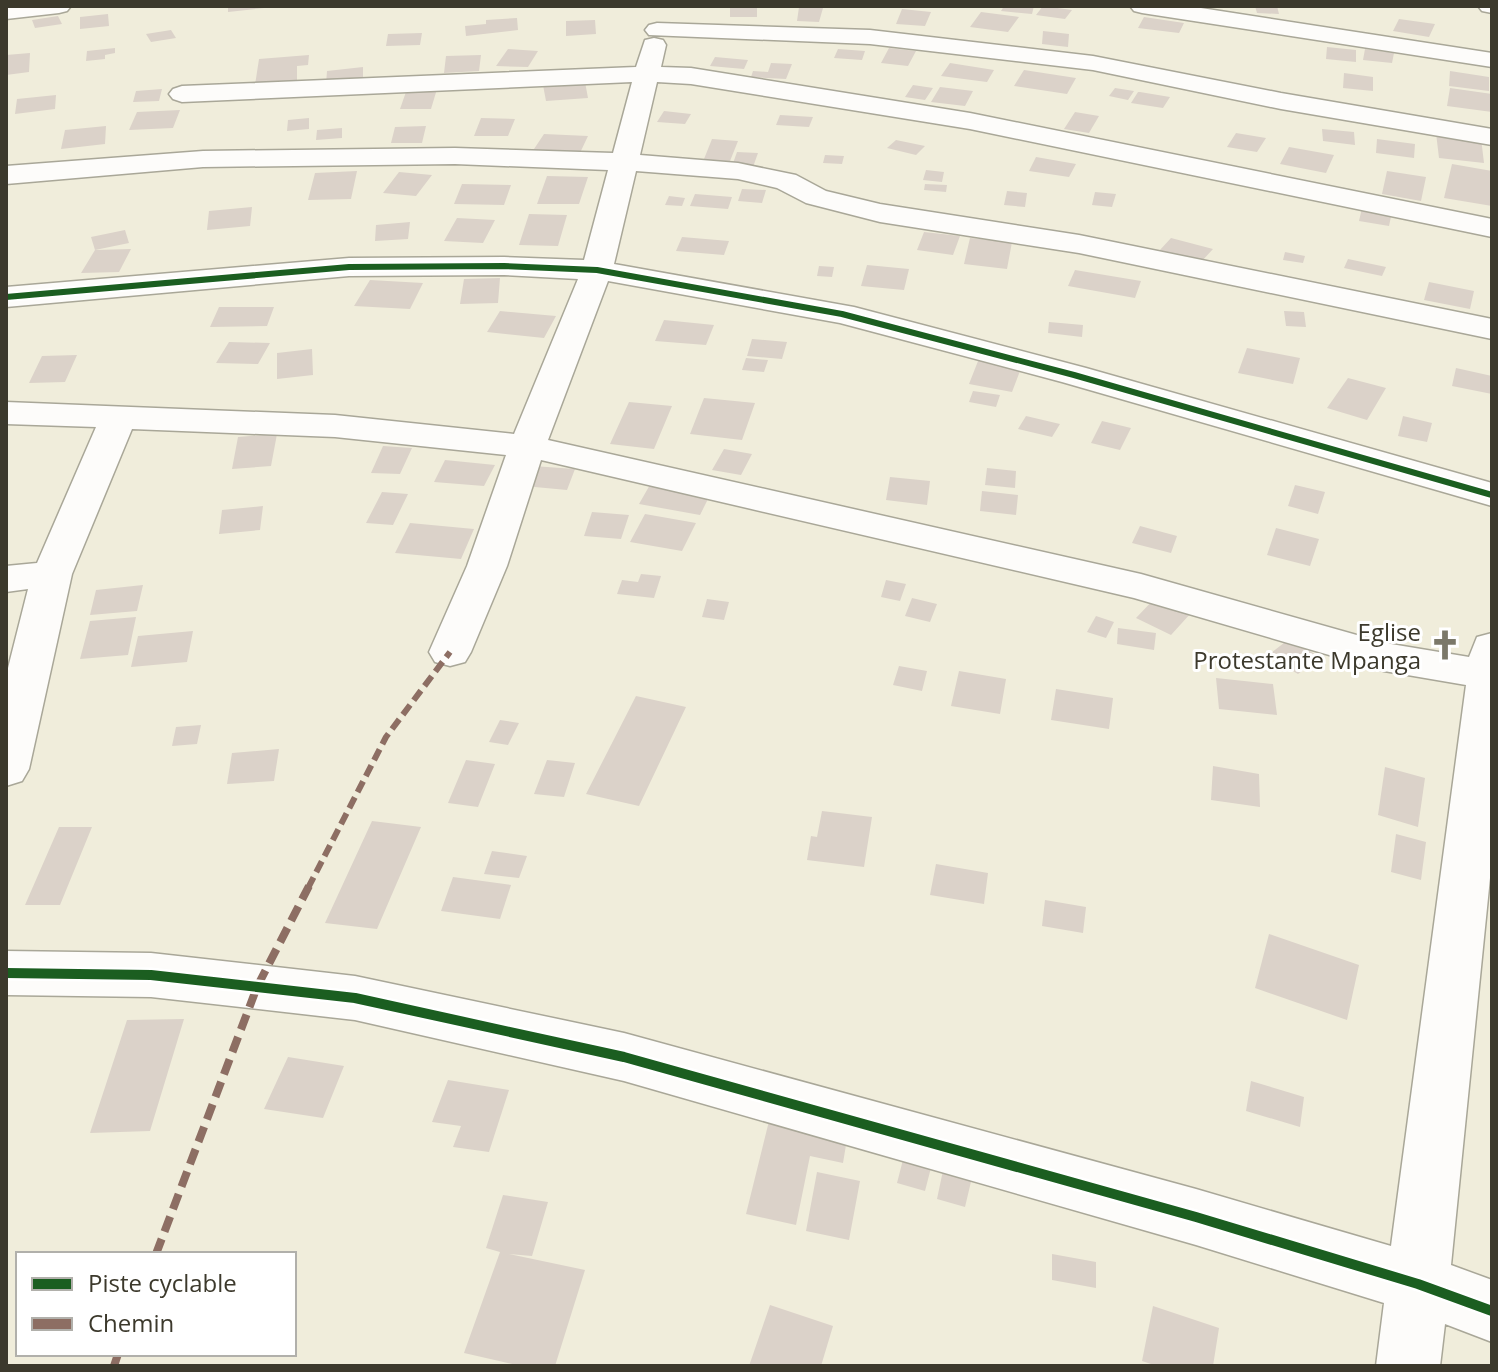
<svg xmlns="http://www.w3.org/2000/svg" width="1498" height="1372" font-family="'Open Sans',sans-serif">
<style>
.building{fill:#dbd2c9}
.lines{fill:none;stroke-linecap:round;stroke-linejoin:round}
.minor-casing{stroke:#a9a798;stroke-width:3}
.minor{fill:#fdfcfa;fill-rule:evenodd}
.quiet-far1{stroke:#8d6e63;stroke-width:6;stroke-dasharray:12 6;stroke-linecap:butt}
.quiet{stroke:#8d6e63;stroke-width:8;stroke-dasharray:16 8;stroke-linecap:butt}
.cycleway-far1-casing{stroke:#fff;stroke-width:10}
.cycleway-casing{stroke:#fff;stroke-width:15}
.cycleway-far1{stroke:#1b5e20;stroke-width:6}
.cycleway{stroke:#1b5e20;stroke-width:10}
.labels{text-anchor:middle;dominant-baseline:central;stroke-width:6;stroke-linejoin:round;paint-order:stroke}
.poi-label{font-size:24px;fill:#3c392c;stroke:#fff;text-anchor:end}
</style>
<rect width="100%" height="100%" fill="#f0eddb"/>
<path class="building" d="M228,6H264V8L228,12Z
M730,6H757V17H730Z
M1004,6H1034L1032,14L1001,11Z
M1043,6L1072,10L1065,19L1036,15Z
M1255,6H1277L1279,14L1257,13Z
M799,7L823,8L819,22L797,21Z
M902,9L931,12L925,26L896,24Z
M981,12L1019,17L1008,32L970,27Z
M108,14L109,26L80,29V17Z
M58,16L62,24L35,28L32,20Z
M1144,17L1184,23L1179,33L1138,28Z
M517,18L518,30L466,36L465,26L486,24V20Z
M1399,19L1435,24L1429,37L1393,31Z
M595,20L596,34L566,36V21Z
M171,30L176,38L151,42L146,34Z
M1043,31L1069,34L1068,47L1042,44Z
M422,33L420,45L386,46L388,34Z
M1327,47L1356,50V62L1326,59Z
M115,48V53L105,55V59L86,61L87,51Z
M889,48L916,51L908,66L881,63Z
M508,49L538,51L528,67L496,66Z
M838,49L865,51L862,60L834,58Z
M1365,49L1394,53L1392,63L1363,60Z
M30,53L29,72L6,75V55Z
M309,55L308,65L297,66V82L255,85L259,59Z
M481,55L479,71L444,73L446,56Z
M715,57L748,60L744,69L710,66Z
M771,63L792,64L786,79L751,77L753,71L768,72Z
M950,63L994,70L987,82L941,76Z
M363,67V80L326,84L327,71Z
M1024,70L1076,78L1067,94L1014,86Z
M1450,71L1489,77V91L1449,86Z
M1344,73L1373,77V91L1343,88Z
M585,82L588,98L546,101L543,85Z
M913,85L933,88L925,100L905,97Z
M940,87L973,91L965,106L931,102Z
M1115,88L1134,91L1128,100L1109,96Z
M1450,88L1492,94V112L1447,106Z
M162,89L159,101L133,102L136,91Z
M407,89H437L431,109H400Z
M1138,92H1140L1170,97L1163,108L1131,103Z
M56,95L55,109L15,114L17,99Z
M180,110L173,128L129,130L137,112Z
M664,111L691,114L685,124L657,122Z
M1075,112L1099,116L1089,133L1064,129Z
M780,115L813,117L809,127L776,125Z
M309,118V129L287,131L288,120Z
M481,118L515,119L508,136H474Z
M106,126L105,144L61,149L65,130Z
M426,126L422,143H391L395,127Z
M342,128V138L316,140L317,130Z
M1322,129L1354,132L1355,145L1323,141Z
M1236,133L1266,138L1257,152L1227,147Z
M1436,133L1481,138L1484,163L1439,158Z
M544,134L588,136L579,155L532,152Z
M712,139L738,141L728,166L702,164Z
M1377,139L1415,144L1414,158L1376,153Z
M896,140L925,146L916,155L887,148Z
M1289,147L1334,155L1326,173L1280,164Z
M737,152L758,153L753,167L732,166Z
M825,155L844,156L842,164L823,163Z
M1036,157L1076,164L1069,177L1029,171Z
M1452,164L1492,171V206L1444,198Z
M926,170L944,172L942,182L923,180Z
M357,171L351,199L308,200L315,173Z
M1387,171L1426,177L1421,201L1382,194Z
M399,172L432,175L416,196L383,193Z
M547,176L588,177L579,204H537Z
M462,184L511,185L504,205L454,204Z
M925,184L947,185L946,192L924,190Z
M742,189L766,190L762,203L738,201Z
M1007,191L1027,193L1025,207L1004,205Z
M1095,192L1116,194L1112,207L1092,205Z
M695,194L732,197L728,209L690,206Z
M669,196L685,198L682,206L665,205Z
M252,207L250,226L207,230L209,211Z
M1362,208L1392,212L1389,226L1359,221Z
M529,214L567,215L558,246L519,245Z
M457,218L495,220L483,243L444,241Z
M410,222L408,239L375,241L376,225Z
M125,230L129,243L95,250L91,237Z
M924,232L960,236L953,255L917,250Z
M682,237L729,241L724,255L676,251Z
M970,238L1012,242L1007,269L964,264Z
M1171,238L1213,249L1201,262L1159,251Z
M131,249L119,272L81,273L95,250Z
M1285,252L1305,256L1303,263L1283,260Z
M1348,259L1386,267L1382,276L1344,268Z
M867,265L909,269L904,290L861,286Z
M819,266L834,267L832,277L817,276Z
M1075,270L1141,281L1135,298L1068,286Z
M500,278L498,303L460,304L464,279Z
M370,280L423,283L410,309L354,306Z
M1429,282L1474,291L1470,309L1424,300Z
M219,307H274L267,326L210,327Z
M500,311L556,316L544,338L487,332Z
M1284,311L1304,312L1306,327L1286,326Z
M664,320L714,325L706,345L655,341Z
M1049,322L1083,325L1082,337L1048,333Z
M752,339L787,342L782,359L747,356Z
M229,342L270,343L258,364L216,363Z
M1247,348L1300,358L1293,384L1238,373Z
M312,349L313,375L277,379V353Z
M77,355L65,382L29,383L42,356Z
M980,356L1023,363L1012,392L969,384Z
M746,358L768,360L764,372L742,370Z
M1456,368L1492,376V394L1452,386Z
M1348,378L1386,388L1367,420L1327,408Z
M973,391L1000,395L996,407L969,402Z
M704,398L755,403L742,440L690,434Z
M629,402L672,406L654,449L610,444Z
M1026,416L1060,424L1052,437L1018,429Z
M1403,416L1432,423L1427,442L1398,436Z
M1102,421L1131,428L1120,450L1091,443Z
M277,434L271,466L232,469L238,437Z
M383,446L412,448L400,474L371,473Z
M724,449L752,454L741,475L712,470Z
M445,460L495,465L484,486L434,482Z
M533,466L575,469L567,490L524,486Z
M987,468L1016,471L1015,488L985,485Z
M890,477L930,481L927,505L886,500Z
M651,483L711,493L700,515L639,504Z
M1295,485L1325,492L1318,514L1288,506Z
M982,491L1018,495L1016,515L980,511Z
M382,492L408,494L393,525L366,523Z
M263,506L260,530L219,534L222,510Z
M592,512L629,515L621,539L584,536Z
M645,514L696,523L682,551L630,542Z
M410,523L474,529L461,559L395,553Z
M1140,526L1177,536L1171,553L1132,543Z
M1276,528L1319,539L1310,566L1267,555Z
M641,574L661,576L654,598L617,594L622,580L638,582Z
M886,580L906,584L900,601L881,597Z
M143,585L137,611L90,615L96,590Z
M1156,597L1191,613L1171,635L1136,618Z
M912,598L937,604L930,622L905,616Z
M707,599L729,602L724,620L702,617Z
M1096,616L1114,622L1106,638L1087,632Z
M136,617L128,655L80,659L90,621Z
M1118,628L1156,633L1154,650L1117,644Z
M193,631L187,662L131,667L138,636Z
M1289,639L1320,657L1298,674L1267,656Z
M899,666L927,671L922,691L893,685Z
M959,671L1006,679L1000,714L951,706Z
M1216,678L1273,684L1277,715L1219,709Z
M1056,689L1113,698L1109,729L1051,720Z
M636,696L686,707L639,806L586,794Z
M500,720L519,723L508,745L489,742Z
M201,725L197,744L172,746L176,727Z
M279,749L274,781L227,784L232,753Z
M466,760L495,764L478,807L448,803Z
M547,760L575,763L564,797L534,794Z
M1213,766L1259,774L1260,807L1211,800Z
M1385,767L1425,778L1418,827L1378,815Z
M822,811L872,817L864,867L807,860L811,836L817,837Z
M372,821L421,827L377,929L325,923Z
M59,827H92L60,905H25Z
M1396,834L1426,842L1421,880L1391,872Z
M492,851L527,856L519,878L484,874Z
M936,864L988,873L984,904L930,895Z
M453,877L511,885L500,919L441,911Z
M1045,900L1086,907L1083,933L1042,926Z
M1269,934L1359,965L1347,1020L1255,988Z
M184,1019L150,1131L90,1133L127,1020Z
M288,1057L344,1066L323,1118L264,1109Z
M448,1080L509,1090L489,1152L453,1147L461,1126L432,1122Z
M1251,1081L1304,1097L1300,1127L1246,1111Z
M770,1117L848,1133L843,1163L810,1156L796,1225L746,1214Z
M906,1148L934,1156L925,1191L897,1183Z
M945,1161L974,1169L965,1207L937,1199Z
M817,1172L860,1181L849,1240L806,1231Z
M503,1195L548,1202L532,1256L509,1254L585,1270L555,1366H521L464,1353L500,1252L486,1248Z
M1052,1254L1096,1262V1288L1052,1280Z
M770,1305L833,1326L821,1366H749Z
M1153,1306L1219,1328L1213,1366H1157L1142,1361Z"/>
<g class="lines">
<g class="minor-casing">
<path id="minor" d="M6,6H71L67,11L59,13L6,19Z
M1130,6H1188L1492,53V67L1142,13L1134,11Z
M1478,6H1492V13L1482,11Z
M657,23L870,30L1093,56L1281,93L1492,129V145L1281,109L1093,70L870,44L649,35L645,30L649,25Z
M654,38L663,40L666,45L661,67L691,68L970,113L1492,219V237L970,129L691,84L657,82L640,155L738,163L796,175L826,191L880,204L1079,235L1492,319V339L1079,253L880,222L806,203L777,188L738,179L636,171L614,264L854,307L1086,368L1492,483V506L1062,382L840,323L608,281L548,440L1141,574L1385,643L1469,657L1477,637L1492,633V858L1451,1265L1492,1280V1342L1445,1324L1440,1366H1376L1384,1303L1196,1245L624,1081L355,1020L151,997L6,995V951L151,953L355,976L624,1033L1196,1189L1391,1246L1466,685L1384,671L1134,598L541,460L507,566L471,652L465,662L450,666L435,662L429,652L467,566L506,455L335,437L132,429L72,574L29,769L22,781L6,786V676L28,589L6,592V566L37,563L96,427L6,424V402L335,415L514,434L578,279L504,275L349,276L6,307V287L349,258L504,257L584,260L608,170L455,164L203,167L6,184V166L203,151L455,148L613,153L632,82L182,102L173,99L169,94L173,89L182,86L636,67L645,40Z"/>
</g>
<use href="#minor" class="minor"/>
<path class="quiet-far1" d="M308,888L386,737L450,652"/>
<path class="quiet" d="M156,1254L257,987L309,886
M114,1366L118,1354"/>
<g class="cycleway-far1-casing">
<path id="cycleway-far1" d="M6,297L349,267L504,266L597,270L842,314L1074,375L1492,495"/>
</g>
<g class="cycleway-casing">
<path id="cycleway" d="M6,973L151,975L355,998L624,1057L1196,1217L1418,1284L1492,1311"/>
</g>
<use href="#cycleway-far1" class="cycleway-far1"/>
<use href="#cycleway" class="cycleway"/>
</g>
<defs>
<g id="church-bare" transform="scale(2.4)"><path d="M-1.2-6h2.4v3.5h3.3v2.4h-3.3V6h-2.4V-.1h-3.3v-2.4h3.3Z" fill="#7b7869" stroke="#fff" stroke-width="2.5" paint-order="stroke"/></g>
</defs>
<g fill-rule="evenodd">
<use href="#church-bare" x="1445" y="645"/>
</g>
<g class="labels">
<g class="poi-label">
<text x="1421" y="631">Eglise<tspan x="1421" dy="28">Protestante Mpanga</tspan></text>
</g>
</g>
<rect width="1498" height="1372" fill="none" stroke="#3c392c" stroke-width="16"/>
<rect x="16" y="1252" width="280" height="104" fill="#ffffff" stroke="#b1b0ab" stroke-width="2"/>
<rect x="32" y="1278" width="40" height="12" fill="#1b5e20" stroke="#b1b0ab" stroke-width="2"/>
<text x="88" y="1292" font-size="24" fill="#3c392c">Piste cyclable</text>
<rect x="32" y="1318" width="40" height="12" fill="#8d6e63" stroke="#b1b0ab" stroke-width="2"/>
<text x="88" y="1332" font-size="24" fill="#3c392c">Chemin</text>
</svg>
